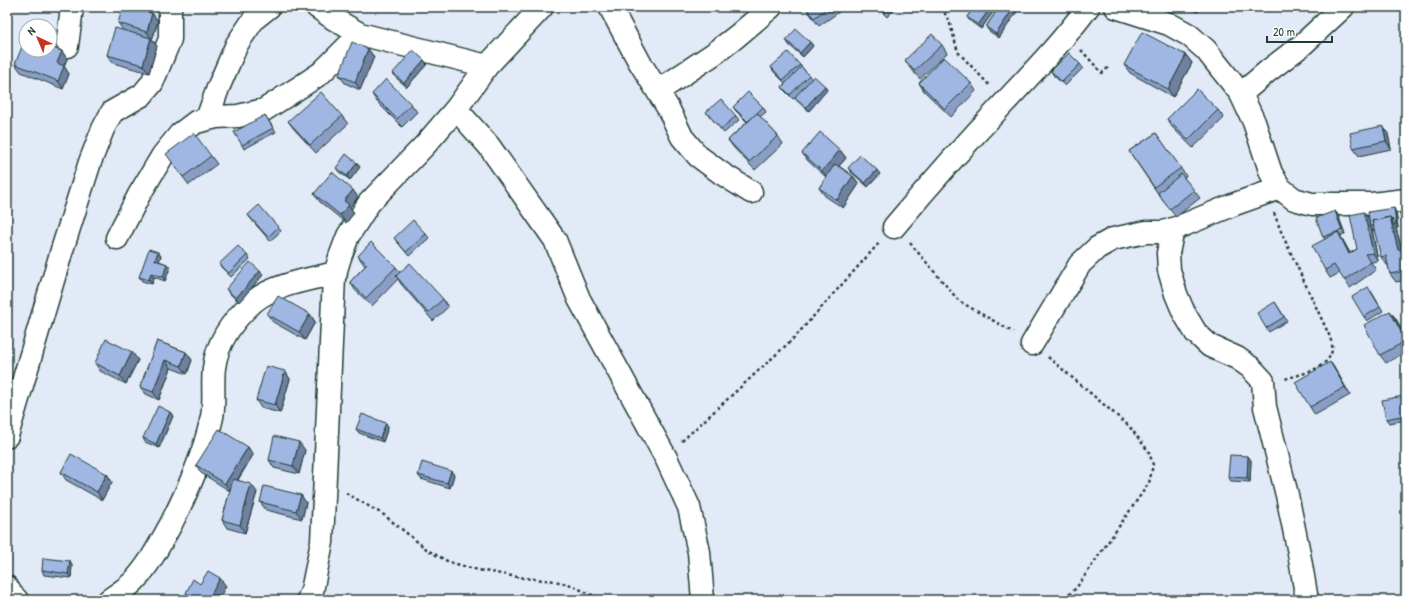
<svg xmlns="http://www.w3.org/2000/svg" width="1413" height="607" font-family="'Patrick Hand',sans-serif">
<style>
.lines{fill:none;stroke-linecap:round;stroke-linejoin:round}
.street-casing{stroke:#1f3d34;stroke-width:25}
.path{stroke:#1f3d34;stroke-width:2.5;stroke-dasharray:3 3;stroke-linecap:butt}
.street{stroke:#fff;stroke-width:22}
.wall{fill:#8a9dc4;stroke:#1f3d34}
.shaded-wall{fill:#7080a0;stroke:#1f3d34}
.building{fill:#a0b7e4;stroke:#1f3d34}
</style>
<rect width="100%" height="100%" fill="#e2e9f7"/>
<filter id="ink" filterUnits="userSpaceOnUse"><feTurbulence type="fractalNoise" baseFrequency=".025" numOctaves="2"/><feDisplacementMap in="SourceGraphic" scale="8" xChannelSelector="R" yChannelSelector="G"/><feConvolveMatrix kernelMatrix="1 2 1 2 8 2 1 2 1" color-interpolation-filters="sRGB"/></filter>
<g filter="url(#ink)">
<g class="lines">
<g class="street-casing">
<path id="street" d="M317,7L334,19L360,34L487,66
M610,7L639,61L668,108L682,137L698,156L721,173L751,192
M1116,7L1169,24L1189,35L1206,50L1241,94L1254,122L1271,173L1280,188L1294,199L1312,204H1372L1406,200
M67,46L72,7
M658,91L715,53L737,36L771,7
M1241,94L1268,71L1302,45L1343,7
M456,109L489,146L555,240L579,299L666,458L689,507L699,552L703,600
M207,119L218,88L237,44L254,19L269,7
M894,227C930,184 967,142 1006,101C1035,70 1062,42 1088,7
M1173,229L1168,253L1169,270L1176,294L1184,313L1196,333L1210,346L1237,358L1250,367L1263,381L1265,407L1287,495L1299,553L1307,600
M117,238L139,195L163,155L180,134L196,122L216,117L238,116L264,110L303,85L321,73L360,34
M1032,344L1080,264L1097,248L1113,239L1146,232H1164L1179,227L1235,204L1280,188
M7,436L62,250L90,162L103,129L112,112L142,95L152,83L170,39V7
M7,587L12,595L17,600
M109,600C117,594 128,588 135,580C150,564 160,544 171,524C188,490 204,455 212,417C215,401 212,384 214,368C217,342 234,319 253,302C272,285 311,279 336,273
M308,600L312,591L322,542L334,277L340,257L348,236L369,203L425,145L456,109L487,66L542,7"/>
</g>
<path class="path" d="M942,7L950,24L958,52L991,87
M1081,50L1102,73L1109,67
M1274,213L1282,234L1330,337C1331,341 1333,346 1332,350C1329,369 1301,374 1285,379
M910,243L959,301L1013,332
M1048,357L1129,426L1149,452L1153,465L1149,483L1077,587L1064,600
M682,441L794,338L880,242
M346,493L384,515L429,551L449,562L478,570L524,578L555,581L571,585L602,600"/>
<use href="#street" class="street"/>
</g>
<path class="wall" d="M805,7H846L819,26Z
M877,7H897L887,17Z
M974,7H995L996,8L981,29L970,21L967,17Z
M999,7H1020L999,38L989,31L986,27Z
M1184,7H1199L1198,12Z
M152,13L158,21L152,40L157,46L149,73L113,63L107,55L123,30L118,23Z
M786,40L810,42L813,46L803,57L789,45Z
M942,45L947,53L920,79L910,68L905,60Z
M368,49L374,57L360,90L345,83L339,75Z
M60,50L62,51L67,59L64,66L69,74L63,89L21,72L15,64Z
M1186,55L1192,63L1173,97L1130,73L1124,65Z
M424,60L427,64L407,87L395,77L393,73Z
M1080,64L1083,68L1065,86L1054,76L1051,71Z
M800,65L812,79L827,90L809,111L797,101L795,98L793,99L785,91L782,87L785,83L774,72L771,67Z
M919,83H971L976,91L951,117L924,91Z
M372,94L411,104L417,112L402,127L377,102Z
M733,107H763L766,112L760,117L778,136L783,144L755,170L734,148L728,140L747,122L736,111Z
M1218,110L1224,118L1193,148L1172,127L1167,119Z
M706,112L736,116L739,120L724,133Z
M265,115L276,132L244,149L242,145Z
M342,116L348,124L316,153L294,129L288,121Z
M1383,126L1388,134L1391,149L1359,156L1353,148Z
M1156,133L1186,176L1184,178L1200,198L1176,217L1163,201L1129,151Z
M840,150L846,158L839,166L853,176L859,184L843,208L825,196L819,188L826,177L808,161L802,153Z
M211,156L217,164L189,185L172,162Z
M360,167L350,180L339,172L336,168Z
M848,168L880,174L868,187L851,172Z
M314,194L358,197L350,207L354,213L346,223L320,202Z
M1335,211L1338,215L1345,234L1340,236L1350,253L1357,249L1364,212L1369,219L1396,212L1398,228H1396L1402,249L1406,248V280L1396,282L1390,274L1388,265H1387L1381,257L1375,230L1373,231L1372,229L1378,261L1371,262L1376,270L1350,288L1340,273L1330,278L1325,270V239L1323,237Z
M248,215L278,227L281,231L270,241L251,219Z
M426,234L429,238L409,256L394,238Z
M247,255L250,259L231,277L222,268L219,264Z
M161,256L159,261L167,264L170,268L165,281L154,277L152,284L142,281L139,277Z
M358,256L396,267L400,272L443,299L448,307L433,321L401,284L398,279L372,306L355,290L350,282L365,266Z
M263,275L239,302L229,293L226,289Z
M1371,291L1383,311L1367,321L1364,317Z
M1275,302L1287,321L1269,332L1266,328Z
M1390,311L1396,319L1406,337V352L1386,363L1380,355Z
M267,314H310L315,322L305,340L273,322Z
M157,341L186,352L192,360L187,374L171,368L159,400L146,394L140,387Z
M138,360L126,384L100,371L95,363Z
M1330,362L1336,370L1350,395L1315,415L1310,407Z
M285,371L290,379L280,413L261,408L256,400Z
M1406,400V420L1389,423L1386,419Z
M170,412L173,416L159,448L145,442L143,438Z
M386,423L388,427L383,442L359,433L356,429Z
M248,447L253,455L238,480L257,492L245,533L227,528L222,520L230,491L201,473L196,465Z
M305,450L299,474L274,468L269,460Z
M1251,460L1250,482L1231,481L1228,477Z
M451,471L454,475L450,488L421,479L418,475Z
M61,472L107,474L112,482L102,500L66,480Z
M301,495L306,503L302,519L266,510L260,502Z
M70,561L72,565L71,578L44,575L42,570Z
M200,584L226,586L218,600H191L186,593Z"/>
<path class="shaded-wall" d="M991,7H995L996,8L981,29L978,25Z
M1014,7H1020L999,38L996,34Z
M1195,7H1199L1198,12Z
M152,13L158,21L152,40L157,46L149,73L143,65L151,38L147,32Z
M810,42L813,46L803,57L800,53Z
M55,43L60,51L53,48Z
M368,49L374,57L360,90L355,82Z
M62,51L67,59L64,66L69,74L63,89L58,81L57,63Z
M1186,55L1192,63L1173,97L1168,89Z
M424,60L427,64L407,87L404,83Z
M825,86L827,90L809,111L806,107Z
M1383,126L1388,134L1391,149L1386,141Z
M840,150L846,158L828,179L822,171Z
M357,163L360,167L350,180L347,176Z
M877,170L880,174L868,187L865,183Z
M853,176L859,184L843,208L837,200Z
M353,190L358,197L350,207L354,213L346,223L340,215L344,201Z
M1394,208L1396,212L1398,228L1396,224Z
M1335,211L1338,215L1345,234L1342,230Z
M1364,212L1370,220V227L1372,229L1378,261L1373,253Z
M1390,217L1395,224H1393L1396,228L1404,258L1398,250Z
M1338,232L1343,240L1355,262L1349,254Z
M158,252L161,256L158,264L155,260Z
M167,264L170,268L165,281L163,277Z
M260,271L263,275L239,302L236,298Z
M151,273L154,277L152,284L149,280Z
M1390,311L1396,319L1406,337V340Z
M310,314L315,322L305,340L299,332Z
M132,352L138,360L126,384L120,376Z
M186,352L192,360L187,374L181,366Z
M165,360L171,368L159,400L153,392Z
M1330,362L1336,370L1350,395L1345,387Z
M285,371L290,379L280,413L275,405Z
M1403,396L1406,400V410Z
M170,412L173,416L159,448L156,444Z
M386,423L388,427L383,442L380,438Z
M299,442L305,450L299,474L293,466Z
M248,447L253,455L230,491L225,484Z
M1248,456L1251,460L1250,482L1247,478Z
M451,471L454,475L450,488L447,483Z
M107,474L112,482L102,500L97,492Z
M251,484L257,492L245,533L240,525Z
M301,495L306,503L302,519L296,511Z
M70,561L72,565L71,578L68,574Z
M220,578L226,586L218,600H208Z"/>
<path class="building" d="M123,7H132L152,13L147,32L118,23Z
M805,7H829L814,18Z
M878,7H890L884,13Z
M974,7H991L978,25L967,17Z
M999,7H1014L996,34L986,27Z
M115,28L151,38L143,65L107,55Z
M796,29L810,42L800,53L786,40Z
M1142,32L1186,55L1168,89L1124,65Z
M932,34L942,45L914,71L905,60Z
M26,37V50H50V41L55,43L53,48L62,51L57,63L64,66L58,81L15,64Z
M352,42L368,49L355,82L339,75Z
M413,50L424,60L404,83L393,73Z
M788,52L800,65L783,80L771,67Z
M1069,53L1080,64L1062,82L1051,71Z
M944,57L971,83L945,109L919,83Z
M801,67L809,75L790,95L782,87Z
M814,76L825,86L806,107L795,97Z
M386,79L411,104L397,119L372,94Z
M1197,89L1218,110L1188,140L1167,119Z
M321,92L342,116L310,145L288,121Z
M748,92L763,107L748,122L733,107Z
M721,99L736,116L721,129L706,112Z
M757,113L778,136L749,162L728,140Z
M265,115L273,128L242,145L234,132Z
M1383,126L1386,141L1353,148L1350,133Z
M820,132L840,150L822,171L802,153Z
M194,133L211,156L183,177L166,154Z
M1156,133L1181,168L1154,187L1129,151Z
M346,154L357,163L347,176L336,168Z
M860,155L877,170L865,183L848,168Z
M835,164L853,176L837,200L819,188Z
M332,172L353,190L344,201L349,205L340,215L314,194Z
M1181,174L1194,190L1170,209L1158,193Z
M259,205L278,227L268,237L248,215Z
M1394,208L1396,224H1393V220L1390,217L1372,221L1374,226L1370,227L1368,212Z
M1335,211L1342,230L1323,237L1316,218Z
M1364,212L1373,253L1365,254L1371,262L1344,280L1334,265L1325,270L1312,246L1338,232L1349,254L1357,249L1350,215Z
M1406,212V238L1400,213Z
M1390,217L1398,250L1406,248V271L1390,274L1386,256L1381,257L1372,221Z
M413,220L426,234L406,252L394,238Z
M371,242L396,267L366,298L350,282L367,264L358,256Z
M238,246L247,255L229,273L219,264Z
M149,249L158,252L155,260L167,264L163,277L151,273L149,280L139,277Z
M250,262L260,271L236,298L226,289Z
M410,263L443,299L428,313L396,276Z
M1368,287L1380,307L1364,317L1352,297Z
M278,296L310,314L299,332L267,314Z
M1275,302L1284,317L1266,328L1257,313Z
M1390,311L1406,341L1380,355L1364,325Z
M106,339L132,352L120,376L95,363Z
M157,341L186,352L181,366L165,360L153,392L140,387Z
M1330,362L1345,387L1310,407L1295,382Z
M266,366L285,371L275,405L256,400Z
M1403,396L1406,410V415L1386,419L1382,400Z
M158,406L170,412L156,444L143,438Z
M362,414L386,423L380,438L356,429Z
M219,429L248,447L225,484L196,465Z
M274,436L299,442L293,466L269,460Z
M71,454L107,474L97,492L61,472Z
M1230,455L1248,456L1247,478L1228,477Z
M422,462L451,471L447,483L418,475Z
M233,479L251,484L240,525L222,520Z
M264,486L301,495L296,511L260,502Z
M43,558L70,561L68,574L42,570Z
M208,571L220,578L208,600H199L186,593L193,579L200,584Z"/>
</g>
<rect width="1413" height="607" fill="none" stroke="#fff" stroke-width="24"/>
<rect x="12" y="12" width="1389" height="583" fill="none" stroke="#1f3d34" stroke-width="1.5" filter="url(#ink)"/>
<g transform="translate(38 38) rotate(316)"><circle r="19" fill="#ffffff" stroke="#a5b1ae"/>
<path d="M0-3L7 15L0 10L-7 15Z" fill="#c8321e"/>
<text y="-6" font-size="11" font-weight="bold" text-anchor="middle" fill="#1f3d34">N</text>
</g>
<path d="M1267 36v6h65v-6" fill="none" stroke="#1f3d34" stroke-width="2"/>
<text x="1273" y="36" font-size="12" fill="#1f3d34" stroke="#ffffff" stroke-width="3" paint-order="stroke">20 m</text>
</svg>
